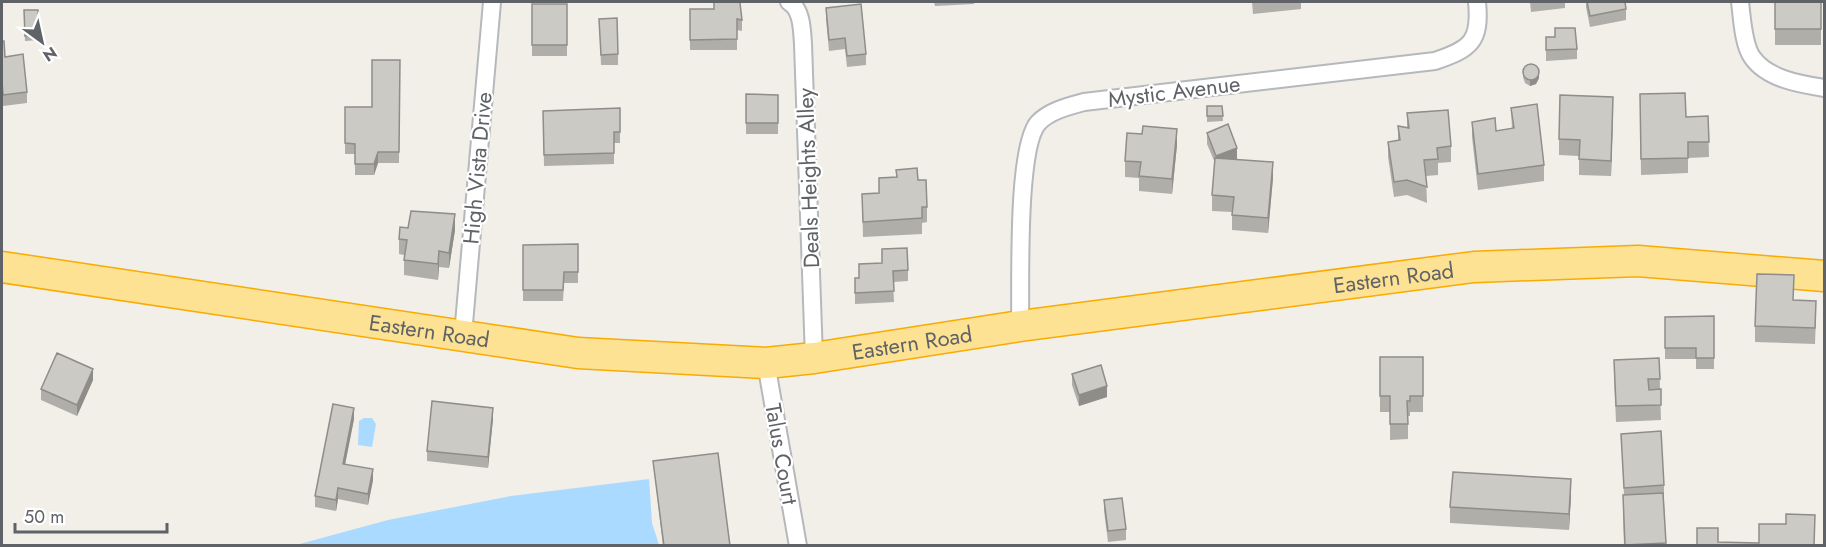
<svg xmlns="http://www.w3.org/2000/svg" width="1826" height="547" font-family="Jost,sans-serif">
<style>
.water{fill:#aadaff}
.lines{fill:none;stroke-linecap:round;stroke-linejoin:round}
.street-casing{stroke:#b5b8bc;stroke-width:20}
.highway-casing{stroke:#f9ab00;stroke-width:33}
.street{stroke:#fff;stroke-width:16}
.highway{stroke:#fde293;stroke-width:30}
.wall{fill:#afaea9}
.shaded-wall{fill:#8f8d8a}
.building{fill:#cccac5;stroke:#8f8d8a;stroke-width:1.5}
.labels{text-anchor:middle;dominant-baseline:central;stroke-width:4.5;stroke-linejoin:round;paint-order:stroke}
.street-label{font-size:22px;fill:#5f6368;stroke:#fff}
</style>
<rect width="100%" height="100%" fill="#f1efe8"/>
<path class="water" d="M364,418H372L376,424L372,447L358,445L359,421Z
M649,479L652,523L659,545H296L388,520L511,496Z"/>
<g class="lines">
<g class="street-casing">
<path id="street" d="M789,2C802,9 802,30 803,44L814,358
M1740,2C1742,17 1743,44 1752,57C1767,79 1800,84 1824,88
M1020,326C1021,287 1016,149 1038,123C1049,111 1069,106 1084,102L1435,61C1470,49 1481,42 1477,2
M463,335L492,2
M766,363L798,546"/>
</g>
<g class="highway-casing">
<g id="highway">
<path id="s1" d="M2,267L578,353L766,363L814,358L1020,326L1474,267L1638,261L1824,276"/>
</g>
</g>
<use href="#street" class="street"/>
<use href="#highway" class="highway"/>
</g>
<path class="wall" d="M934,2H974V4L935,6Z
M1252,2H1301V9L1253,14Z
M1530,2H1565V8L1531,12Z
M1586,2H1625L1626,9V20L1590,27L1586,7Z
M1775,2H1821V45H1775Z
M532,4H567V56H532Z
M826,8L866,54V65L847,67L845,49L829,51L826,19Z
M690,9L742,20V31L737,30V50H690Z
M24,10H38L40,40L25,41Z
M599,19L618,54V65H601Z
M1546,37L1577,49V59L1546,61Z
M2,41L5,57L27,92V103L3,106L2,92Z
M400,60L399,163H378L374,175H355V154H345V107H372Z
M1523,71L1539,78L1536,84L1530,86L1525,83L1523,77Z
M746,94L778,95V134H746Z
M1640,94L1686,117L1708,116L1709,157L1688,158V173L1641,175Z
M1207,106H1222L1223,121L1207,122Z
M620,108V143H614V164L544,166L543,111Z
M1511,108L1544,165V181L1478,190L1472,137V122L1496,131L1512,129Z
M1407,113L1451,146V162L1438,163V175L1426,176L1427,203L1407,195L1394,197L1388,157V142L1398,140V126L1407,128Z
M1613,113L1611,176L1579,175V156L1559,155V139Z
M1207,133L1237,159H1236L1273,178L1268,233L1232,230V212L1212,211V195L1215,163L1207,144Z
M1142,134L1177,145L1172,194L1139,191V178L1125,177V161Z
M896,170L918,180L927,207V222L922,223V234L863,237L862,194L879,193V178L896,177Z
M408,228L455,230L449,268L439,267L438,280L404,275V255L399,254V239Z
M578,244V283H564L563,301H523V245Z
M859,264L908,270V281L893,282L894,302L855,304V278H859Z
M1794,300L1816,317L1815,344L1755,342V326Z
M1714,316V369H1696V359H1665V317Z
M1380,357H1423V412H1410V416H1408V439L1390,440V412H1380Z
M1659,358L1661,420L1616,422L1614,375Z
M1072,374L1107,397L1079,406L1072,385Z
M93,380L77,416L41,400V389Z
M354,419L345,464L373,480L368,505L338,499L336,511L315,507V496Z
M493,419L488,468L427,461V451Z
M1621,434L1664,485V501L1666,546H1624L1623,511V495H1624Z
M653,461L730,546H663Z
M1571,495L1569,530L1450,523V507Z
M1104,500L1126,529V540L1108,542L1104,511Z"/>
<path class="shaded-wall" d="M1539,73V78L1536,84L1530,86V80Z
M1613,97V113L1611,176V161Z
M1177,129V145L1172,194V179Z
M1237,148V159L1216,167V156Z
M378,152V163L374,175V164Z
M1273,162V178L1268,233V218Z
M455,214V230L449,268V253Z
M439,251V267L438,280V264Z
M93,369V380L77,416V405Z
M1107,386V397L1079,406V395Z
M354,408V419L343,475V464Z
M493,408V419L488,468V457Z
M373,469V480L368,505V494Z
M1571,479V495L1569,530V514Z
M338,488V499L336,511V500Z"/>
<path class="building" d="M714,2H739L740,3L742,20L737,19V39L690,40V9H714Z
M1587,2H1625L1626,9L1590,16Z
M1775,2H1821V29H1775Z
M532,4H567V45H532Z
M861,4L866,54L847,56L845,38L829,40L826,8Z
M24,10H38L40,35L25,36Z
M617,18L618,54L601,55L599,19Z
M1555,28H1575L1577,49L1546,50V37H1555Z
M2,41H4L5,57L23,54L27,92L3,95L2,81Z
M372,60H400L399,152H378L374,164H355V144L345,143V107H372Z
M1523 72a8 8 0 1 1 16 0a8 8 0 1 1-16 0Z
M1685,93L1686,117L1708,116L1709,142H1688V158L1641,159L1640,94Z
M746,94L778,95V123H746Z
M1560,95L1613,97L1611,161L1579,159L1580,140L1559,139Z
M1537,104L1544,165L1478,174L1472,122L1495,118L1496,131L1514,128L1511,108Z
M1207,106H1222L1223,116H1207Z
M620,108V132H614V153L544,155L543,111Z
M1448,110L1451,146L1437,148L1438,159L1424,160L1427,187L1407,180L1394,182L1388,142L1400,140L1398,126L1409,128L1407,113Z
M1228,124L1237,148L1216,156L1207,133Z
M1143,126L1177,129L1172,179L1139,176L1141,162L1125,161L1127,133L1142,134Z
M1215,158L1273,162L1268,218L1232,215L1234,197L1212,195Z
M917,168L918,180H926L927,207H922V218L863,222L862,194L879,193V178L897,177L896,170Z
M411,211L455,214L449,253L439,251L438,264L404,260L407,240L399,239L400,227L408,228Z
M578,244V272H564L563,290H523V245Z
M907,248L908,270L893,271L894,291L855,293V278H859V264L882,263V249Z
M1757,274L1794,275L1793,300L1816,301L1815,328L1755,326Z
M1714,316V358H1696V348H1665V317Z
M57,353L93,369L77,405L41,389Z
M1380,357H1423V396H1410V401H1407L1408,424H1390V396H1380Z
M1659,358L1660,379H1648L1649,390L1661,389V405L1616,406L1614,360Z
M1101,365L1107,386L1079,395L1072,374Z
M432,401L493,408L488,457L427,451Z
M333,404L354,408L343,464L373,469L368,494L338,488L336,500L315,496Z
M1661,431L1664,485L1624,488L1621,434Z
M718,453L730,546H664L653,461Z
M1453,472L1571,479L1569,514L1450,507Z
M1663,493L1666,543L1625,545L1623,495Z
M1122,498L1126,529L1108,531L1104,500Z
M1786,514L1815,515L1814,546H1697V528H1718V542L1759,543V524H1786Z"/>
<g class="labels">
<g class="street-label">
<text transform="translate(1174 91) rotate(-7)">Mystic Avenue</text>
<text transform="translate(477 168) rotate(-85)">High Vista Drive</text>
<text transform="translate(808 178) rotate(-92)">Deals Heights Alley</text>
<text stroke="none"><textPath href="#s1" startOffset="1404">Eastern Road</textPath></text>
<text stroke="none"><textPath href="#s1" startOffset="432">Eastern Road</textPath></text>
<text stroke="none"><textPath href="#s1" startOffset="918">Eastern Road</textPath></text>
<text transform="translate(782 454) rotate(80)">Talus Court</text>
</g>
</g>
<rect width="1826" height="547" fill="none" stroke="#5f6368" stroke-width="6"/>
<g transform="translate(42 42) rotate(147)" stroke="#ffffff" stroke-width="4.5" paint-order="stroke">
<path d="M0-4.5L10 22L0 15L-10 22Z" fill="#5f6368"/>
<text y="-9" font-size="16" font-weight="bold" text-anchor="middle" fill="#5f6368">N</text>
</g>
<path d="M15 523v9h152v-9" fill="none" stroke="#5f6368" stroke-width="3"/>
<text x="24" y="523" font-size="18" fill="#5f6368" stroke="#ffffff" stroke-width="4.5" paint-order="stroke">50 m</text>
</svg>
